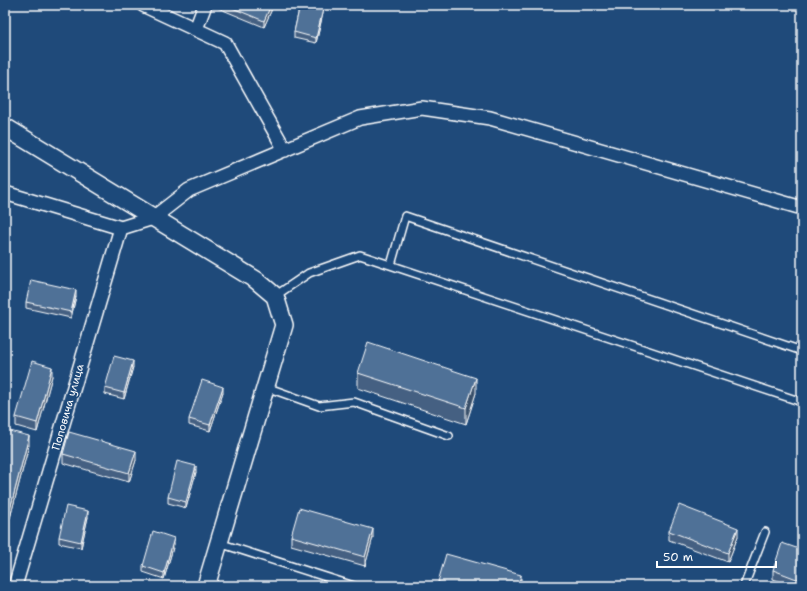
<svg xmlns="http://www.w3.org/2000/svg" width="807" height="591" font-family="'Shantell Sans',sans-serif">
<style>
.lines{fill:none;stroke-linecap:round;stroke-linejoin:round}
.service-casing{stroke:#fff;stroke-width:10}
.minor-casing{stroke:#fff;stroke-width:16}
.tertiary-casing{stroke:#fff;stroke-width:20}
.service{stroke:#1f4a7a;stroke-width:7}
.minor{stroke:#1f4a7a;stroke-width:13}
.tertiary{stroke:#1f4a7a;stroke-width:17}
.wall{fill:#456182;stroke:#fff}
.shaded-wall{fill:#384f6a;stroke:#fff}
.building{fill:#507197;stroke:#fff}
.labels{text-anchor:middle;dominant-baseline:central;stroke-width:3;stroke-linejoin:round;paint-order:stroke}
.street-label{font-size:11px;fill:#fff;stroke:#1f4a7a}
</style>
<rect width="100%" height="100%" fill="#1f4a7a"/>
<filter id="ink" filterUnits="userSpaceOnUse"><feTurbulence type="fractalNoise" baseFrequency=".025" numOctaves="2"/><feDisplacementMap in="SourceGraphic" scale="8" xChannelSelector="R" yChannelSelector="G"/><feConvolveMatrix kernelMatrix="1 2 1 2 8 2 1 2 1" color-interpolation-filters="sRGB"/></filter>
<g filter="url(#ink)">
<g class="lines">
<g class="service-casing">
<path id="service" d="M391,265L405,216L802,351
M275,296L309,273L360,255L802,402
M266,387L319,406L354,402L449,436
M219,543L354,586
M744,586L765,532"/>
</g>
<g class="minor-casing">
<path id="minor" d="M143,5L225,43L285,150
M196,29L205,5
M5,193L121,228L153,218L189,190L360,118L422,108L490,118L802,208
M15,586L121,228"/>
</g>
<g class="tertiary-casing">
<path id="tertiary" d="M5,127L256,280L275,296L284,325L206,586"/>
</g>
<use href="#service" class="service"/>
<use href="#minor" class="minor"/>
<use href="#tertiary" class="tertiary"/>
</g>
<path class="wall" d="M218,5H271V11L264,27L218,8Z
M300,5H325L316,43L294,38V32Z
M76,296L71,318L26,308V302Z
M133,367L124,399L105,394V388Z
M358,373L476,393L466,424L358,388Z
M52,376L37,432L16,426V417Z
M223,392L210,431L189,425V419Z
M5,434L29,445L10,518L5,517Z
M63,454L136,460L129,482L63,463Z
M196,472L186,508L168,503V497Z
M88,517L81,548L59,543V537Z
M669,531L738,536L728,562L669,540Z
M291,536L373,537L365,566L291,545Z
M174,544L164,579L143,572V566Z
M802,550V586H793L773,579V570Z
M438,582L521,583L520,586H438Z"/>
<path class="shaded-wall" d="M271,5V11L264,27V21Z
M324,5H325L316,43V38Z
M76,290V296L71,318V312Z
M133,361V367L124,399V393Z
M52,367V376L37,432V423Z
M476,378V393L466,424V408Z
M223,387V392L210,431V425Z
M29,436V445L10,518V509Z
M136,451V460L129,482V473Z
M196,466V472L186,508V502Z
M88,511V517L81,548V542Z
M738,528V536L728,562V553Z
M373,529V537L365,566V557Z
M174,538V544L164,579V573Z
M521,575V583L520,586H518Z"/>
<path class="building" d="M225,5H271L264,21Z
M300,5H324L316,38L294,32Z
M31,280L76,290L71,312L26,302Z
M368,342L476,378L466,408L358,373Z
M114,356L133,361L124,393L105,388Z
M32,361L52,367L37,423L16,417Z
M202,380L223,387L210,425L189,419Z
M6,430L29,436L10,509L5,508V434Z
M69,432L136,451L129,473L63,454Z
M177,461L196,466L186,502L168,497Z
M679,505L738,528L728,553L669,531Z
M66,506L88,511L81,542L59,537Z
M299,508L373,529L365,557L291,536Z
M153,531L174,538L164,573L143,566Z
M782,543L802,550V581L773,570Z
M446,554L521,575L518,586H451L438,582Z"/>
</g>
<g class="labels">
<g class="street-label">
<text transform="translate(68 407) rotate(-74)">Поповича улица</text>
</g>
</g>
<rect width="807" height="591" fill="none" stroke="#1f4a7a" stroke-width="20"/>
<rect x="10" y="10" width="787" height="571" fill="none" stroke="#fff" stroke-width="1.5" filter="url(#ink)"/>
<path d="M657 561v6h119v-6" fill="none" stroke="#ffffff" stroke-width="2"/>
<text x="663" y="561" font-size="12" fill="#ffffff" stroke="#1f4a7a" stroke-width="3" paint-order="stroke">50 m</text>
</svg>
